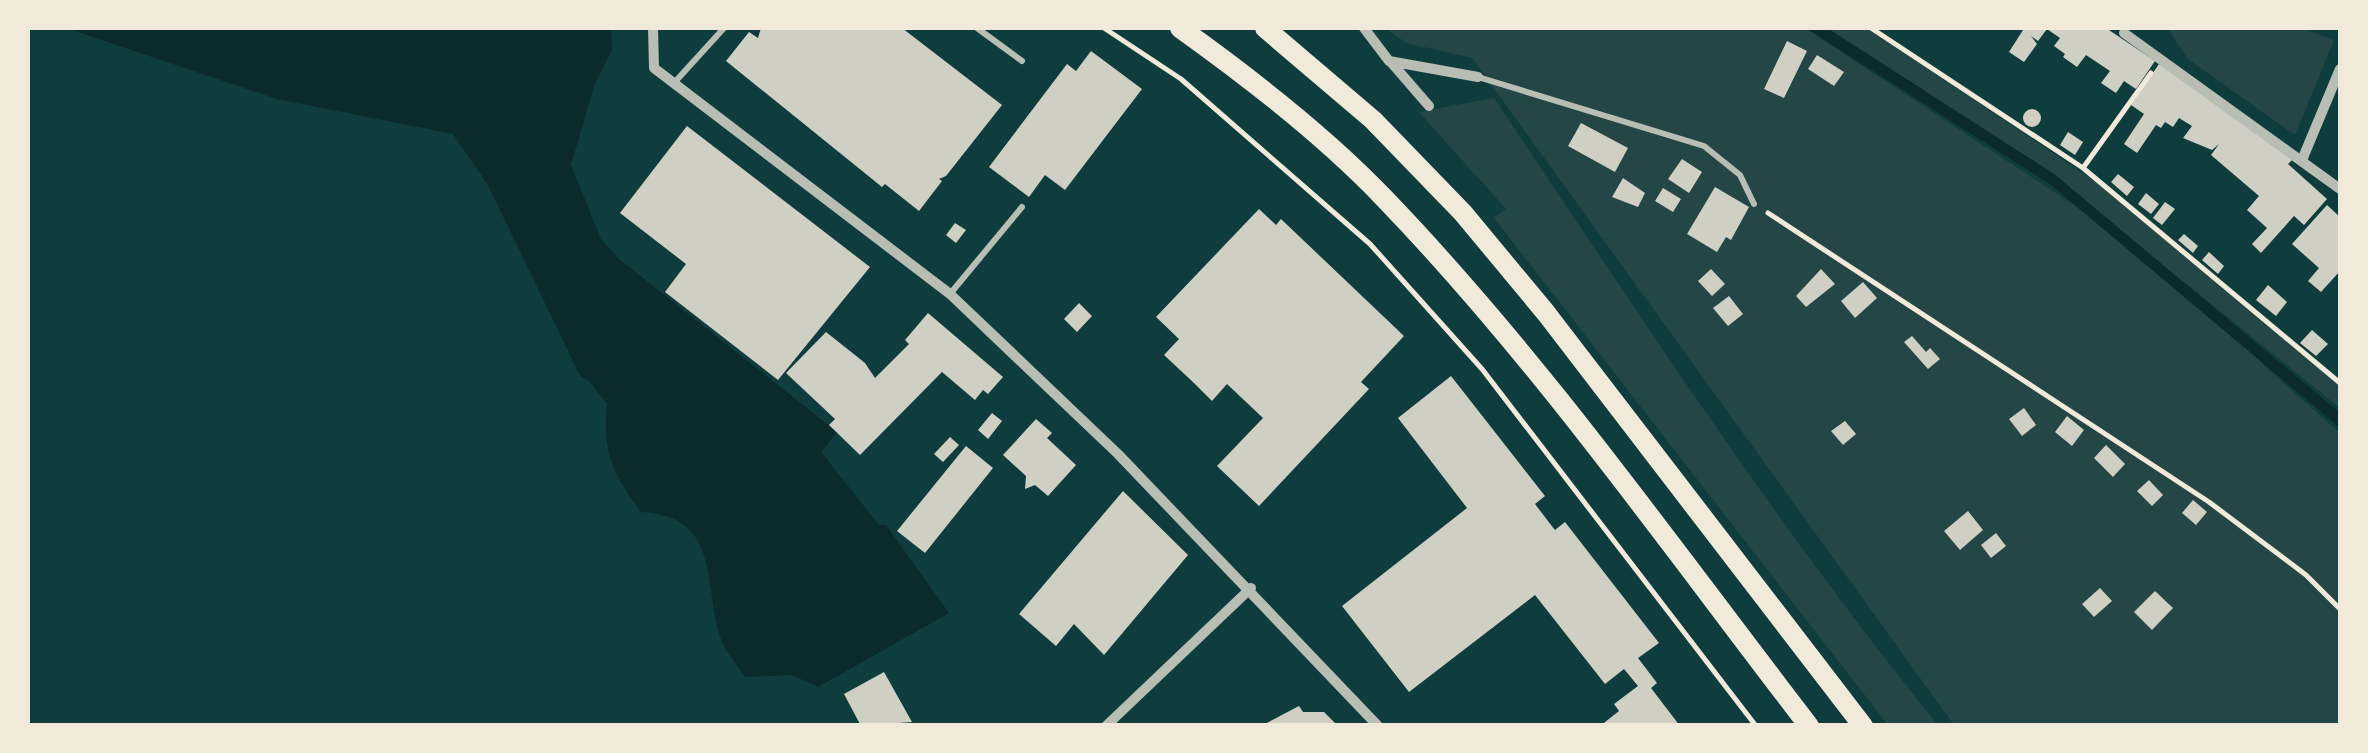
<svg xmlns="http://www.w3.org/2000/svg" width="2368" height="753" font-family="Jost,sans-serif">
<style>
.green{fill:#244646}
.water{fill:#0a2a2b}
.building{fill:#cfcfc3}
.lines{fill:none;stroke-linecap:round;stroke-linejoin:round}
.path{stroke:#f1e9da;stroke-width:5}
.service{stroke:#b8beb3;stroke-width:6}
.minor{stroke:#b8beb3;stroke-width:10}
.primary{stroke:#f1e9da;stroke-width:20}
</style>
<rect width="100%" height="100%" fill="#0f3d3e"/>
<path class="green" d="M1386,28H1805L2153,257L2054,174L1827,28H1868L2143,214L2340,379V408L2178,277L2270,371L2340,433V725H1954L1472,58L1406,43Z
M2167,28H2301L2334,40L2295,135L2188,59Z
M1494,98C1637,311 1776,526 1938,725H1888L1494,218L1506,209L1419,112Z"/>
<path class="water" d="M66,28H611L612,50L595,83L571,165L601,239L619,259L837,432L821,452L879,525H886L949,613L818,687L792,675L745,677C738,666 728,655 723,644C701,590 725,516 641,512C613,473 602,453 607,404L588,380L580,376L488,185L453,134L277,99Z
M1806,28H1827L2054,174L2340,413V428L2051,185Z"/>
<path class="building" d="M761,28H902L1002,105L946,176L939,179L942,181L919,211L885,184L882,187L726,61L749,32L758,38Z
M2019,28H2106L2155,61L2136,89L2124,81L2116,93L2101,83L2110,71L2086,55L2077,67L2063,57L2065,54L2054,46L2060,38L2047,29L2038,41L2031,36L2037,44L2024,62L2009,52L2023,30Z
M1787,41L1807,51L1784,98L1764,89Z
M1091,51L1142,89L1065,190L1045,175L1029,197L989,167L1067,64L1076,71Z
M1817,55L1844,72L1834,86L1808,69Z
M2159,64L2294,158L2288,164L2327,199L2304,225L2294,216L2261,253L2252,244L2267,228L2247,210L2259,196L2211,155L2219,144L2212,150L2183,138L2192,126L2179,118L2173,127L2165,122L2161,128L2156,125L2137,153L2124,144L2144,114L2131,105Z
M2023 118a9 9 0 1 1 18 0a9 9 0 1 1-18 0Z
M1581,123L1628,148L1615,172L1568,146Z
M687,126L870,267L778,380L665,292L686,264L620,213Z
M2068,132L2083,142L2075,155L2060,145Z
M1682,159L1702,172L1689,193L1668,179Z
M2118,174L2134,187L2127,196L2111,182Z
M1623,178L1645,193L1638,207L1612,197Z
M1715,187L1749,207L1731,240L1726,237L1717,252L1687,234Z
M1663,188L1681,199L1673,212L1655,201Z
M2146,193L2159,204L2151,214L2138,204Z
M2165,202L2175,209L2162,225L2153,218Z
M2327,205L2340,217V271L2321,292L2308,281L2319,268L2292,244Z
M1259,209L1276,225L1281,219L1404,336L1361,382L1369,389L1259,506L1217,466L1263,418L1227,384L1212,401L1194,383L1164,355L1179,339L1156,317Z
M955,223L966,230L956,243L946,235Z
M2184,234L2198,246L2193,253L2178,240Z
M2209,252L2224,266L2218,274L2202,260Z
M1711,269L1725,284L1712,296L1698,281Z
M1821,269L1835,284L1806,307L1796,296Z
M1863,282L1877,298L1855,318L1841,301Z
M2268,285L2287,302L2276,316L2256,300Z
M1729,296L1743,314L1728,326L1713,308Z
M1079,303L1092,316L1077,332L1064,319Z
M928,313L1003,377L988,394L983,390L975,400L942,372L860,455L829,425L835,419L786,373L826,332L865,363L875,378L909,344L905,340Z
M2312,330L2328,344L2316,356L2300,343Z
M1912,336L1926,352L1930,348L1940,359L1928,369L1904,342Z
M1451,376L1545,496L1535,504L1551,525L1555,530L1565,522L1659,643L1638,658L1657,683L1651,688L1680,726H1600L1619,711L1614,704L1638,686L1624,669L1605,684L1535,595L1409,692L1342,606L1467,508L1398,418Z
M2024,408L2036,425L2022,436L2009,419Z
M992,413L1002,421L988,439L978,430Z
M2067,416L2084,430L2072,446L2055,432Z
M1036,419L1052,433L1047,438L1076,465L1048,496L1035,485L1025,489L1026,476L1003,455Z
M1845,421L1856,434L1843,445L1831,431Z
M950,437L959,445L943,462L934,454Z
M2106,445L2125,464L2113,477L2094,458Z
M966,446L993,468L925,553L897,531Z
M2149,480L2163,495L2152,506L2137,491Z
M1123,491L1188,555L1104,655L1074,624L1056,646L1019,614Z
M2193,500L2207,512L2196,525L2182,513Z
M1968,511L1983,530L1960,550L1944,531Z
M1996,533L2006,546L1991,558L1981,545Z
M2100,588L2112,601L2094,617L2082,604Z
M2155,591L2173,608L2152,630L2134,612Z
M884,672L912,722L861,726L844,694Z
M1299,706L1303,712H1324L1338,726H1261Z"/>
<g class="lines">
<path class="path" d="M1104,28L1181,79L1370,244L1482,369L1756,726
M1871,28L2083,168L2340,383
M2083,168L2151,73
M1768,213L2209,502L2306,575L2340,609"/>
<path class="service" d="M977,28L1022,61
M1478,77L1704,146L1740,175L1754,204
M674,83L724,28
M950,294L1022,207"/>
<path class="minor" d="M653,28L654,68L950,294L1118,454L1378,726
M1364,28L1389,61L1478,77
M2124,33L2340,189
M1390,61L1429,106
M2302,160L2340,69
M1106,726L1251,588"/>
<path class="primary" d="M1180,28C1250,78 1324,135 1384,198C1540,360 1671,547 1809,726
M1265,28L1373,120L1463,213L1546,313L1863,726"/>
</g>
<rect width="2368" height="753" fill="none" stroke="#f1e9da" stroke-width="60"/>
</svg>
